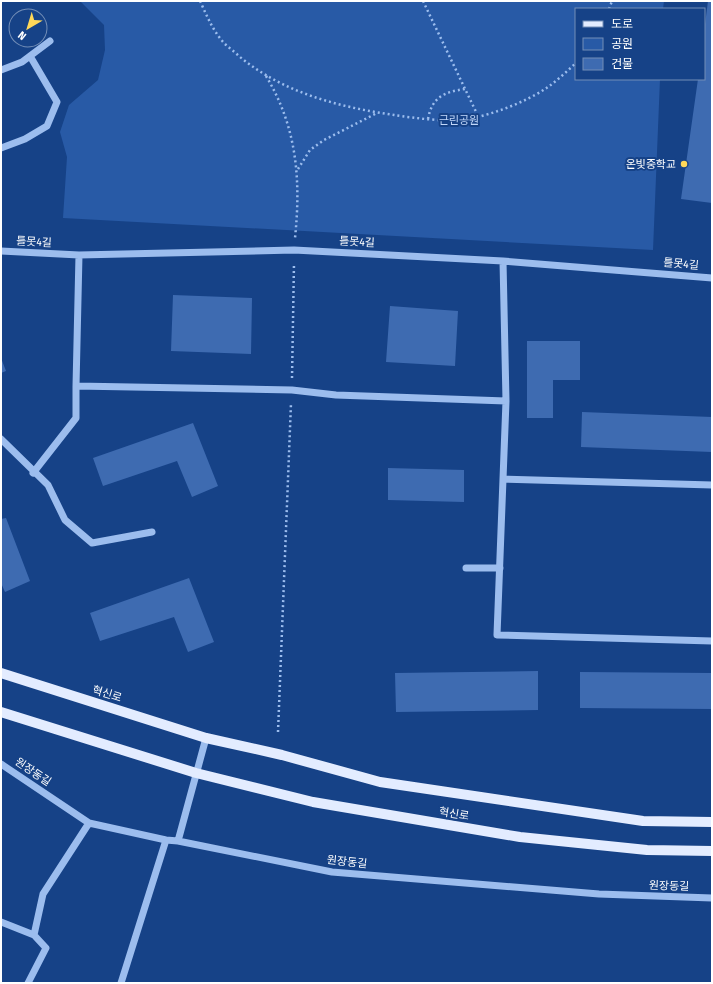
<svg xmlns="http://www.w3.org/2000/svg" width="713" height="984" font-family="'Fira Sans Condensed','Noto Sans KR',sans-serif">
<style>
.green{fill:#285aa6}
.building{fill:#3e6bb1}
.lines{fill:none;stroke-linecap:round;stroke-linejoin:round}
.path{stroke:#9cbdee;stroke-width:2.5;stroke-dasharray:2 3;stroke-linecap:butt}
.minor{stroke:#9cbdee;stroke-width:7}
.major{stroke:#e3ecff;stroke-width:10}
.poi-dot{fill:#ffd859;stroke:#164287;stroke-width:1.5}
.labels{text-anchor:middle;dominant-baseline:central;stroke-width:4;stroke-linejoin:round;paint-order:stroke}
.park-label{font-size:11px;fill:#c2d8fa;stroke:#164287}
.poi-label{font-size:11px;fill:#fff;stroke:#164287;text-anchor:end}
.street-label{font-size:11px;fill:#fff;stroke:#164287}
</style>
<rect width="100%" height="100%" fill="#164287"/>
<path class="green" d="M80,1H664L663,9H576V79H660L653,250L63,218L67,157L60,132L69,105L98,80L105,50L104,25Z"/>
<path class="building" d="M708,1H712V203L681,199L698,79H704V32Z
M173,295L252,298L251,354L171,351Z
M390,306L458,311L455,366L386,362Z
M527,341H580V380H553V418H527Z
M1,358L6,371L1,373Z
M582,412L712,417V452L581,447Z
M193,423L218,486L192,497L177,461L103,486L93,458Z
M388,468L464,470V502L388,500Z
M6,518L30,581L5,592L1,583V519Z
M189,578L214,642L188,652L174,617L100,641L90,613Z
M538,671V710L396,712L395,673Z
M580,672L712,673V709L580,708Z"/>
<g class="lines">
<path class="path" d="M200,1C207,16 213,31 224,43C229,48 235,52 240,57C284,93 339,107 394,115C414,118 451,123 470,119C496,113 526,102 548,87C558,80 567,71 576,63
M423,1L478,116
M609,9L612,1
M266,76C297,127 301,180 295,238
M428,119C432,97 444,92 465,89
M298,169L310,150L324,140L377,113
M292,378L294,263
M278,732L291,403"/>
<path class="minor" d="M1,70L22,62L50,41
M1,148L25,139L47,126L57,102L30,56
M1,251L79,255L294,250L503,261L712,278
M79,255L76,386L292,390L336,395L506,401L503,261
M506,401L497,635L712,641
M1,439L48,485L65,520L92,543L152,532
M33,473L76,418V386
M503,479L712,485
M466,568H500
M1,764L89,823L166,840L178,841L332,872L599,894L712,898
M178,841L206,738
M1,922L34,935
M28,983L46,948L34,935L43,894L89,823
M121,983L166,840"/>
<path class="major" d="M1,673L206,738L282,755L380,782L643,821L712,822
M1,712L196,773L313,802L520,837L647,850L712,851"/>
</g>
<circle class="poi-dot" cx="684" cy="164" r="4"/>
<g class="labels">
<g class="park-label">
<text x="459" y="120">근린공원</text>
</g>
<g class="poi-label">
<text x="676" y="164">온빛중학교</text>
</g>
<g class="street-label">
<text transform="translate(34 242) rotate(3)">틀못4길</text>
<text transform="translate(357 242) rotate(3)">틀못4길</text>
<text transform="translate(681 264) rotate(5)">틀못4길</text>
<text transform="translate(107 694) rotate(17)">혁신로</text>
<text transform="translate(33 772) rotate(34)">원장동길</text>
<text transform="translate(454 814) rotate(9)">혁신로</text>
<text transform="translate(347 862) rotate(6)">원장동길</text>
<text transform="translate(669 886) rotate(2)">원장동길</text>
</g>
</g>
<rect width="713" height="984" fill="none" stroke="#ffffff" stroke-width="4"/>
<rect x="575" y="8" width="130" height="72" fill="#164287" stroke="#738eb7"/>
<rect x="583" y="21" width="20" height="6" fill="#e3ecff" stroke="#738eb7"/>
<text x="611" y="28" font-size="12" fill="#ffffff">도로</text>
<rect x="583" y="38" width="20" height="12" fill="#285aa6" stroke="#738eb7"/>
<text x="611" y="48" font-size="12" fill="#ffffff">공원</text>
<rect x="583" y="58" width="20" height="12" fill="#3e6bb1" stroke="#738eb7"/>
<text x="611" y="68" font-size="12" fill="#ffffff">건물</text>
<g transform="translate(28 28) rotate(218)"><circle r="19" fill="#164287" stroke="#738eb7"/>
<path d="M0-3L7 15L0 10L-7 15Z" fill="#ffd859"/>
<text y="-6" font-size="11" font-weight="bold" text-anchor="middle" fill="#ffffff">N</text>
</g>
</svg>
